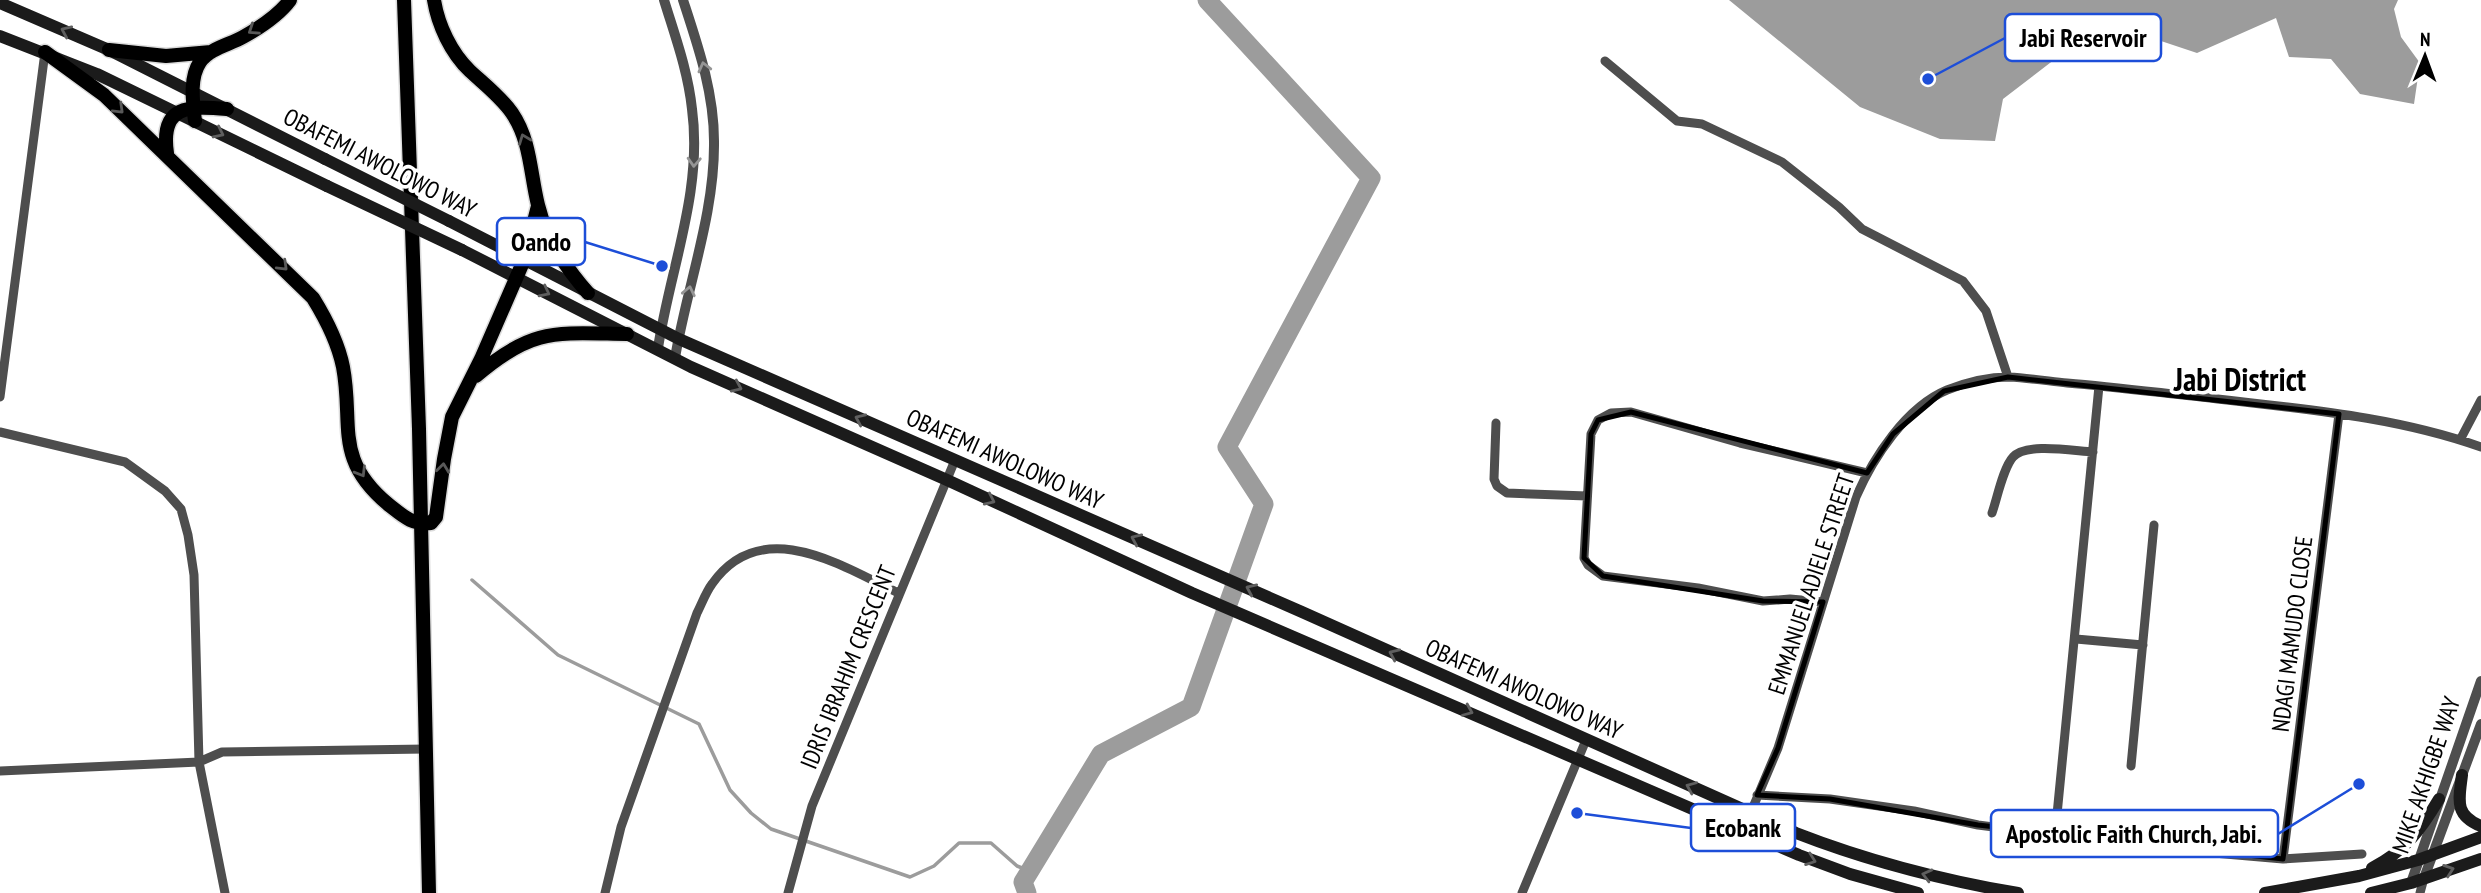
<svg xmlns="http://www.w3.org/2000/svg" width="2481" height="893" font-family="'PT Sans Narrow',sans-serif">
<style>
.water{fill:#9c9c9c}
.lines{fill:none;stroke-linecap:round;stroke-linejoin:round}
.stream{stroke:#9c9c9c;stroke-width:3.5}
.river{stroke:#9c9c9c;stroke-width:19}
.primary-casing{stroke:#dbdbdb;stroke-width:17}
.minor{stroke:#4e4e4e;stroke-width:9}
.tertiary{stroke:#4e4e4e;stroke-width:10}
.secondary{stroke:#1b1b1b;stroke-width:12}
.primary{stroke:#000;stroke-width:14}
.secondary-bridge{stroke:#1b1b1b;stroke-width:12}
.oneway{stroke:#595959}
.oneway2{stroke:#5f5f5f}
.oneway3{stroke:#959595}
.marked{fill:none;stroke:#000;stroke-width:5;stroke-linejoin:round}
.labels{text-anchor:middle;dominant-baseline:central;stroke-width:7;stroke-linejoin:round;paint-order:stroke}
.street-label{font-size:24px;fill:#000;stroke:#fff}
.district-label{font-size:32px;font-weight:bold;fill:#000;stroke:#fff}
.leader{fill:none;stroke:#1d4ed8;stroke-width:2.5}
.callout-dot{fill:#1d4ed8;stroke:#fff;stroke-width:2.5}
.callout{fill:#fff;stroke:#1d4ed8;stroke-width:2.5}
.callout-label{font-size:26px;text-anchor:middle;font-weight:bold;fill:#000}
</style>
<rect width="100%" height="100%" fill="#fff"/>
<path class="water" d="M1729,0H2398L2394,9L2401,37L2420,63L2414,104L2360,94L2331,59L2289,57L2276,18L2197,53L2134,32L2059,56L2003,99L1995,141L1940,139L1860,107Z"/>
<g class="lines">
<path class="stream" d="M472,580L558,655L699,724L730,790L751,813L771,829L910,877L934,866L959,843H991L1017,866L1030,871"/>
<path class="river" d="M1027,893L1023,882L1101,754L1191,707L1264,504L1227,447L1371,178L1207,0"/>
<g class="primary-casing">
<path id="primary" d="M404,0L419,429L429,893
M434,0C438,25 451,53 470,71C484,84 501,97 512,113C531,141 530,173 538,205C546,239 565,267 588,293
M109,50L166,56L211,52
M45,52L104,95L313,298C326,319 338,342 343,367C354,425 333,459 389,505C403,516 412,525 431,523L436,517L444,459L452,417L481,359L524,260L538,206
M195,121C193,103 189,78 200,62C210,48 229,45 243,37C259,28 279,15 290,0
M167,153C160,105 188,106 227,109
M476,376C533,327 556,333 627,334"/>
</g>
<path class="minor" d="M1605,61L1677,121L1702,124L1782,162L1839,207L1862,229L1963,281L1986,311L2008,377
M0,397L45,52
M1496,423L1494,479L1497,486L1507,493L1587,496
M0,432L125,462L165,491L181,509L188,535L194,575L199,762L225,893
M2460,440L2481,400
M1992,513C1997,499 2003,468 2013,457C2026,442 2074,451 2093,452
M1823,602L1790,599L1763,601L1698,588L1603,576L1588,565L1584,558L1591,434L1598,420L1611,413L1631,412L1740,443L1867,473
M2076,639L2143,645
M2131,766L2154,525
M0,771L199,762L222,752L426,749
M1757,795L1830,799L1914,811L1978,825L2156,848L2283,859L2362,854
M1751,812L1778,748L1856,497C1873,458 1906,407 1947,390C1967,382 1988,377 2009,377C2029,378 2048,381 2067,383C2115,387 2162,393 2210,398C2301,409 2394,416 2481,447
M2055,835L2099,386
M2283,859L2339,414
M605,893L621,827L697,613C702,603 706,592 712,584C761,514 841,565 898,593
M788,893L812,806L955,460
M1522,893L1586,740
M2420,893L2424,878"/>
<path class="tertiary" d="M658,348C670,269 703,191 692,109C688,71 675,36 664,0
M675,358C687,286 715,214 714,141C714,92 698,46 683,0
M2424,878L2481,724
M2411,883L2481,681"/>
<path class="secondary" d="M0,3L109,50L325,159
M0,36L97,74L327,186
M449,221L679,339L1302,612L1796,833C1868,861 1941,880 2018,893
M462,250L691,367L947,480L1192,593L1799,855L1850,874L1918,893
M2462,775C2459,800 2454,815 2481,826
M2372,868C2406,850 2420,831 2439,799
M2265,893L2359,876L2418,860L2481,837
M2371,893L2411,883L2481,859"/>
<use href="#primary" class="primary"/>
<path class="secondary-bridge" d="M325,159L449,221
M327,186L462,250"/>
</g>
<defs><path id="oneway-chevron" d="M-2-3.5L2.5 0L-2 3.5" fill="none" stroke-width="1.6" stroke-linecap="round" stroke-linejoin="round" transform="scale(1.75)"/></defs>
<g class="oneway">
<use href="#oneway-chevron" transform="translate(253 30) rotate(146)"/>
<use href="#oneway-chevron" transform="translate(119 109) rotate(44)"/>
<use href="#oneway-chevron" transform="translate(524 139) rotate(-111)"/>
<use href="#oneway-chevron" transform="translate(283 266) rotate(44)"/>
<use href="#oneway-chevron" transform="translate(443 468) rotate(-83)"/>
<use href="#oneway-chevron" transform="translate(361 472) rotate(59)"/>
</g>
<g class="oneway2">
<use href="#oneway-chevron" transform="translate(66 31) rotate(-156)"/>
<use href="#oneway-chevron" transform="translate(219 133) rotate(26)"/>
<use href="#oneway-chevron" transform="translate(545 292) rotate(27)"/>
<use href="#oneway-chevron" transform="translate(737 387) rotate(24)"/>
<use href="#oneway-chevron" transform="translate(860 419) rotate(-156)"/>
<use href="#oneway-chevron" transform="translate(990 500) rotate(25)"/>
<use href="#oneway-chevron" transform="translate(1136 539) rotate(-156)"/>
<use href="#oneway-chevron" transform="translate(1251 589) rotate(-156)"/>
<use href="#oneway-chevron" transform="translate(1394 654) rotate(-156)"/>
<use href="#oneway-chevron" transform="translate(1468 711) rotate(23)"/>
<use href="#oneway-chevron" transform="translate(1691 787) rotate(-157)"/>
<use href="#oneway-chevron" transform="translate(1811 860) rotate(20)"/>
<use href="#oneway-chevron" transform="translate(2449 870) rotate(-19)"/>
<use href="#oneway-chevron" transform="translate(1927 875) rotate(-166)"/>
</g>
<g class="oneway3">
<use href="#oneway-chevron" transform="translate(704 67) rotate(-104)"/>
<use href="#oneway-chevron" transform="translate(694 162) rotate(93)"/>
<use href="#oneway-chevron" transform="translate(689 291) rotate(-78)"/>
</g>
<path class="marked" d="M2008,377L2339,414L2283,859L1978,825L1830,799L1757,795L1778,748L1823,602L1763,601L1603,576L1584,558L1591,434L1598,420L1631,412L1867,473L1893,434L1944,391Z"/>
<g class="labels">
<g class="street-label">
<text transform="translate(380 163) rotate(27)">OBAFEMI AWOLOWO WAY</text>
<text transform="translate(1005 459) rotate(24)">OBAFEMI AWOLOWO WAY</text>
<text transform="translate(1811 584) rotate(-72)">EMMANUEL ADIELE STREET</text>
<text transform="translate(2292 634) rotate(-83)">NDAGI MAMUDO CLOSE</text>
<text transform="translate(848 667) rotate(-68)">IDRIS IBRAHIM CRESCENT</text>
<text transform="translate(1524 689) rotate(24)">OBAFEMI AWOLOWO WAY</text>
<text transform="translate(2426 775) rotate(-71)">MIKE AKHIGBE WAY</text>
</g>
<g class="district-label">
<text x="2240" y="379">Jabi District</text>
</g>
</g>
<path class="leader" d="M1928 79L2005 38M662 266L585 242M1577 813L1691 828M2359 784L2278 834"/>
<g class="callout-dot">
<circle cx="1928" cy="79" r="7"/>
<circle cx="662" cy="266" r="7"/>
<circle cx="1577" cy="813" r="7"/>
<circle cx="2359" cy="784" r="7"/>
</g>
<g class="callout">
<rect x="2005" y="14" width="156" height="47" rx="7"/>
<rect x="497" y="218" width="88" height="47" rx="7"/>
<rect x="1691" y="804" width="104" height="47" rx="7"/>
<rect x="1991" y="810" width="287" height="47" rx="7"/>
</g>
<g class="callout-label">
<text x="2083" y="47">Jabi Reservoir</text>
<text x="541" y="251">Oando</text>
<text x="1743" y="837">Ecobank</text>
<text x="2134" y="843">Apostolic Faith Church, Jabi.</text>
</g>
<g transform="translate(2425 56) rotate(1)" stroke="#ffffff" stroke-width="5" paint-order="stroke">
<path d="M0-5L12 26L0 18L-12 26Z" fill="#000000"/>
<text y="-10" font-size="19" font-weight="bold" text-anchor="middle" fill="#000000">N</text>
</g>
</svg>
